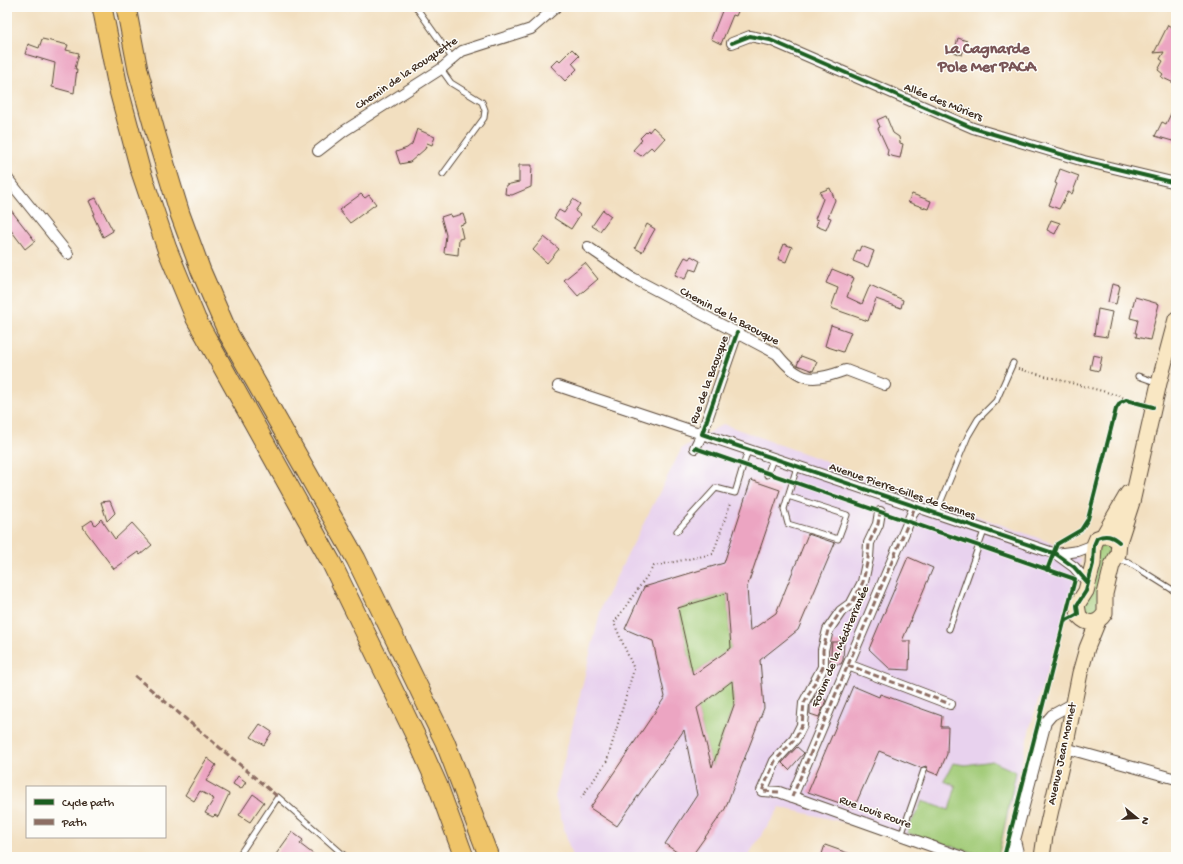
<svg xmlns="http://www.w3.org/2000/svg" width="1183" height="864" font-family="'Gochi Hand',sans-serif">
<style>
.built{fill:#e8d2ee}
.green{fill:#a0ca76;stroke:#6e7a4a}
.building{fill:#eca5c2;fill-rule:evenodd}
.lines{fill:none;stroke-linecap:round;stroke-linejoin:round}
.lane-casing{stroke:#564536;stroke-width:7}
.street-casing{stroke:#564536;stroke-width:12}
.secondary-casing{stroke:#564536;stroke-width:17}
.highway-casing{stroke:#564536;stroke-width:21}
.path{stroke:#564536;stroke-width:2;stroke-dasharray:1 3;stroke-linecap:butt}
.lane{stroke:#fff;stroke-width:5}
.street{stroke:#fff;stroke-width:10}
.secondary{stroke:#f9e7c3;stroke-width:15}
.highway{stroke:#efc469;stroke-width:19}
.quiet{stroke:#8d6e63;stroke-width:3;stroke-dasharray:6 3;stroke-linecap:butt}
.cycleway-casing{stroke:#fdfcf7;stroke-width:6}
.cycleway{stroke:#1b5e20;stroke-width:4}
.labels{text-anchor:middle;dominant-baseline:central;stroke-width:3;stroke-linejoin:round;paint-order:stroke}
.street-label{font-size:12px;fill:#3b2a1e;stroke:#fdfcf7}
.district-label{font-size:16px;font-weight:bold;fill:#795557;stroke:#fdfcf7}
</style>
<rect width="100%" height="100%" fill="#fdfcf7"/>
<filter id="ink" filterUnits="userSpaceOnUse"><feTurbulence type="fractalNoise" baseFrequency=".025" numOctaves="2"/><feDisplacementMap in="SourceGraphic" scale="8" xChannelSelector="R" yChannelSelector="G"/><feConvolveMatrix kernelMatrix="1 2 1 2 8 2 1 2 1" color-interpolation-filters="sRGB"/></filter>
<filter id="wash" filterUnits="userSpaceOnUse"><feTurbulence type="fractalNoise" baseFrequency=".012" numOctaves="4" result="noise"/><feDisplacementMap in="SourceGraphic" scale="16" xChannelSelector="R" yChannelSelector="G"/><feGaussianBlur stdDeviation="0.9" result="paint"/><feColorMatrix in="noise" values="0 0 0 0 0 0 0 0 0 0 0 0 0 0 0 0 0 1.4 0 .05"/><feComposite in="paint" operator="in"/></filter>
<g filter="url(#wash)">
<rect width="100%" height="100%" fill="#f2dfc0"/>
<path class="built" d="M723,424L1049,542L1082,559L1031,724L998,857H988L780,807L747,857H572L555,797L602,605L682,448Z"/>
<path class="green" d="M1104,542L1112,545L1114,553L1099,607L1094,614L1085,611L1083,604L1098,549Z
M727,593L731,648L693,675L678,608Z
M732,681L734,705L712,767L697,708Z
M992,761L1016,772L998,857H989L907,833C910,821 918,813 922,801L949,810L956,786L944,781L953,763L965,765Z"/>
<g id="blocks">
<path class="building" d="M713,7H740L736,16L733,15L721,44L711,39L722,11Z
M1168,25L1176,30V84L1161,77L1163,74L1158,70L1163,61L1160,59L1164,52L1154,53Z
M958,38L967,41L962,55L954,52Z
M42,39L68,45L66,50L79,53L75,69H77L74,93L52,87L55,63L25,54L28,44L39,48Z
M572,49L579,56L572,63L577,69L565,81L551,66L558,59L560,61Z
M1176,103V142L1155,136L1162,122L1166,124Z
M886,116L893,133L899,137L900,143L903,144L900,158L887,155L888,150L878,128L880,127L877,120Z
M653,127L665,138L654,150L651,147L641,156L633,150L642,140L640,138L648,130L649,132Z
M417,129L435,137L432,145L427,143L425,149L410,162L400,164L396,152L407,148L412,144Z
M519,165H532L531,187L512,195L505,194L506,185L519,182Z
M1060,169L1079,176L1072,194L1068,192L1059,209L1049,205L1057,184L1055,183Z
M830,188L835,200L828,217L831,218L826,230L816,226L818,220L815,219L823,199L820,192Z
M361,194L365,198L369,195L376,204L350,223L339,210Z
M912,194L931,201L928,209L908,202Z
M96,198L113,231L103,237L93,215L95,214L89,201Z
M573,199L580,204L575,211L580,215L571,229L554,218L559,210L564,213Z
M7,205L35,241L25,249L7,225Z
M603,210L611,216L600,231L592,226Z
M450,214L451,217L463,214L466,223L460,225L463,238L459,239L458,255L444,253L446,235L441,217Z
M1051,220L1060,223L1055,234L1047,230Z
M647,224L655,229L642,252L635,248Z
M544,237L559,249L547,263L533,250Z
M784,244L792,247L786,262L778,259Z
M861,246L874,251L868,267L853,261L857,250L859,251Z
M691,256L700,261L696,271L690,269L685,279L675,275L685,257L689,259Z
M585,263L598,279L578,296L564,280Z
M832,269L854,278L847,297L862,304L870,285L903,300L901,308L876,299L868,321L831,308L838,288L826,283Z
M1112,284L1120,286L1116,304L1108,302Z
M1135,297L1159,304L1150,340L1136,337L1137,333H1135L1138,320L1130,318Z
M1098,309L1112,312L1107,337L1094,335Z
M831,325L851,332L843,352L825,346Z
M1093,355L1102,357L1099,371L1090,369Z
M801,356L817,362L813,371L797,365Z
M751,480L780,490L747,587L750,631L776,613L808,534L835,543L798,630L760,660L764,708L725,809L691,857H684L665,844L697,795L684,730L617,826L590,808L665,697L653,641L625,629L644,587L724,563ZM727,593L731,648L693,675L678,608ZM732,681L734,705L712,767L697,708Z
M110,501L115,513L107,521L101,502Z
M101,519L115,539L132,523L152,545L140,555L138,552L114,569L84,529L83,526L92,520L95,525Z
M908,557L933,568L902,641H910L909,670L890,669L869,649Z
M832,642H844L843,660L841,664H830Z
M853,686L879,697L880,694L942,716L941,727H948L947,754L938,775L928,771L926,766L921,768L879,751L854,808L808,792Z
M815,696L826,700L819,717L810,714V705Z
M260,724L272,732L264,745L251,737Z
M797,747L804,753L789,770L782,763Z
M207,758L216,765L206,781L229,794L218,817L215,815L213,817L205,813L214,799L200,791L194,801L185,795Z
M238,776L246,782L241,789L233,784Z
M253,794L264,802L250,822L239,815Z
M292,832L303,840L300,844L317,857H274Z
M825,845L856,856V857H821Z"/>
</g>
</g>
<g filter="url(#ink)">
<use href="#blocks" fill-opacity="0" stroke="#564536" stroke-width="1"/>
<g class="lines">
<g class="lane-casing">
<path id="lane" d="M416,7L452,58
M441,69L451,83L482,102L485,110L484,118L443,174
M1138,376L1158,383
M767,475L773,459
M788,496L784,509L788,524L838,539L847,515L788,496L797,467
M936,513L968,436L978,419L996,401L1013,363
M677,531L716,488L735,493L748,450
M1117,559L1128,562L1176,592
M949,629L984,531
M901,836L924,770
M238,857L278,797L346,857"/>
</g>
<g class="street-casing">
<path id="street" d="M732,43L750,36L770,40L973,128L1084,161L1176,183
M318,151L344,131L441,69L462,51L531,29L556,7
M7,178L68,254
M588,247L633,278L777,354C800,383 813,382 846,370L885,385
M737,333L702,434L1056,554L1074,567L1088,583
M558,386L702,434L695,448
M880,512L878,524L869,543L868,558L863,582L852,603L841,611L828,630L823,650V667L804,703L802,725L795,739L775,761L762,791L779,792L962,857
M1056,554L1078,551L1094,545
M848,665L950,704
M1065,748L1176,779
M792,797L915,507
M1009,857L1015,840
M1019,857L1015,840L1046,722L1052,715L1074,703"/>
</g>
<g class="secondary-casing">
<path id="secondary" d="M1103,536L1128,493
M1119,542C1112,536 1106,534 1097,538L1094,545L1093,564L1086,591L1077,605L1079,616C1088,626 1098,624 1105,613V594L1112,565L1118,554L1119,542L1132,502L1159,383L1176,319
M1042,857L1045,836L1065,748L1080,673L1087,648L1098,621"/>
</g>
<g class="highway-casing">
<path id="highway" d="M102,7L118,87L140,169L167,249L196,319L331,562L417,739L438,786L464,857
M126,7L138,70L156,135L180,214L201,271L228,333L356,559L445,742L489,857"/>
</g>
<path class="path" d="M1018,369L1121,396L1126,400
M581,798L607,761L634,669L614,623L654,566L713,554L730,504"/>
<use href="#lane" class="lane"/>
<use href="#street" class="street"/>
<use href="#secondary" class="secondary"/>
<use href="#highway" class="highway"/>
<path class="quiet" d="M848,665L950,704
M135,676L278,797
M779,792L762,791L775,761L795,739L802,725L804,703L823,667V650L828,630L841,611L852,603L863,582L868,558L869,543L878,524L880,512
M792,797L915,507"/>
<g class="cycleway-casing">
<path id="cycleway" d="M732,43L750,36L770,40L973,128L1084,161L1176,183
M737,333L702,434L1056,554L1074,567L1088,583
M695,448L1075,579L1004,857
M1047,570L1057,544L1081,530L1088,519L1116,409L1120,403L1126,400L1153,407
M1065,621L1078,614L1077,605L1086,591L1093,564L1094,545L1097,538C1106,534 1112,536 1119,542"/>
</g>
<use href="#cycleway" class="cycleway"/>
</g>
</g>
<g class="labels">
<g class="street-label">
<text transform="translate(407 74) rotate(-34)">Chemin de la Rouquette</text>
<text transform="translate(943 103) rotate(22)">Allée des Mûriers</text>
<text transform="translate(729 317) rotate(28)">Chemin de la Baouque</text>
<text transform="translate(710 380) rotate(-70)">Rue de la Baouque</text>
<text transform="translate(902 492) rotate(19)">Avenue Pierre-Gilles de Gennes</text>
<text transform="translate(841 647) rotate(-67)">Forum de la Méditerranée</text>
<text transform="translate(1063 754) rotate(-78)">Avenue Jean Monnet</text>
<text transform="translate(875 813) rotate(20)">Rue Louis Roure</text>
</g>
<g class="district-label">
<text x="987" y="50">La Cagnarde<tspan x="987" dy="18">Pole Mer PACA</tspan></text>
</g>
</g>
<rect width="1183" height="864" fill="none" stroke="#fdfcf7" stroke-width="24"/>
<rect x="26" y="786" width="140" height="52" fill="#fdfcf7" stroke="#afa8a0"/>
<rect x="34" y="799" width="20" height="6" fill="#1b5e20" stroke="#afa8a0"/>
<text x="62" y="806" font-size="12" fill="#3b2a1e">Cycle path</text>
<rect x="34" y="819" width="20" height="6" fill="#8d6e63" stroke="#afa8a0"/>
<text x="62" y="826" font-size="12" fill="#3b2a1e">Path</text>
<g transform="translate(1137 818) rotate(108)" stroke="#fdfcf7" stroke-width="3" paint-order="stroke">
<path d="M0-3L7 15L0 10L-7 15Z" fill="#3b2a1e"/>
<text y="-6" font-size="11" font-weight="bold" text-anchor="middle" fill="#3b2a1e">N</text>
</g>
</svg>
